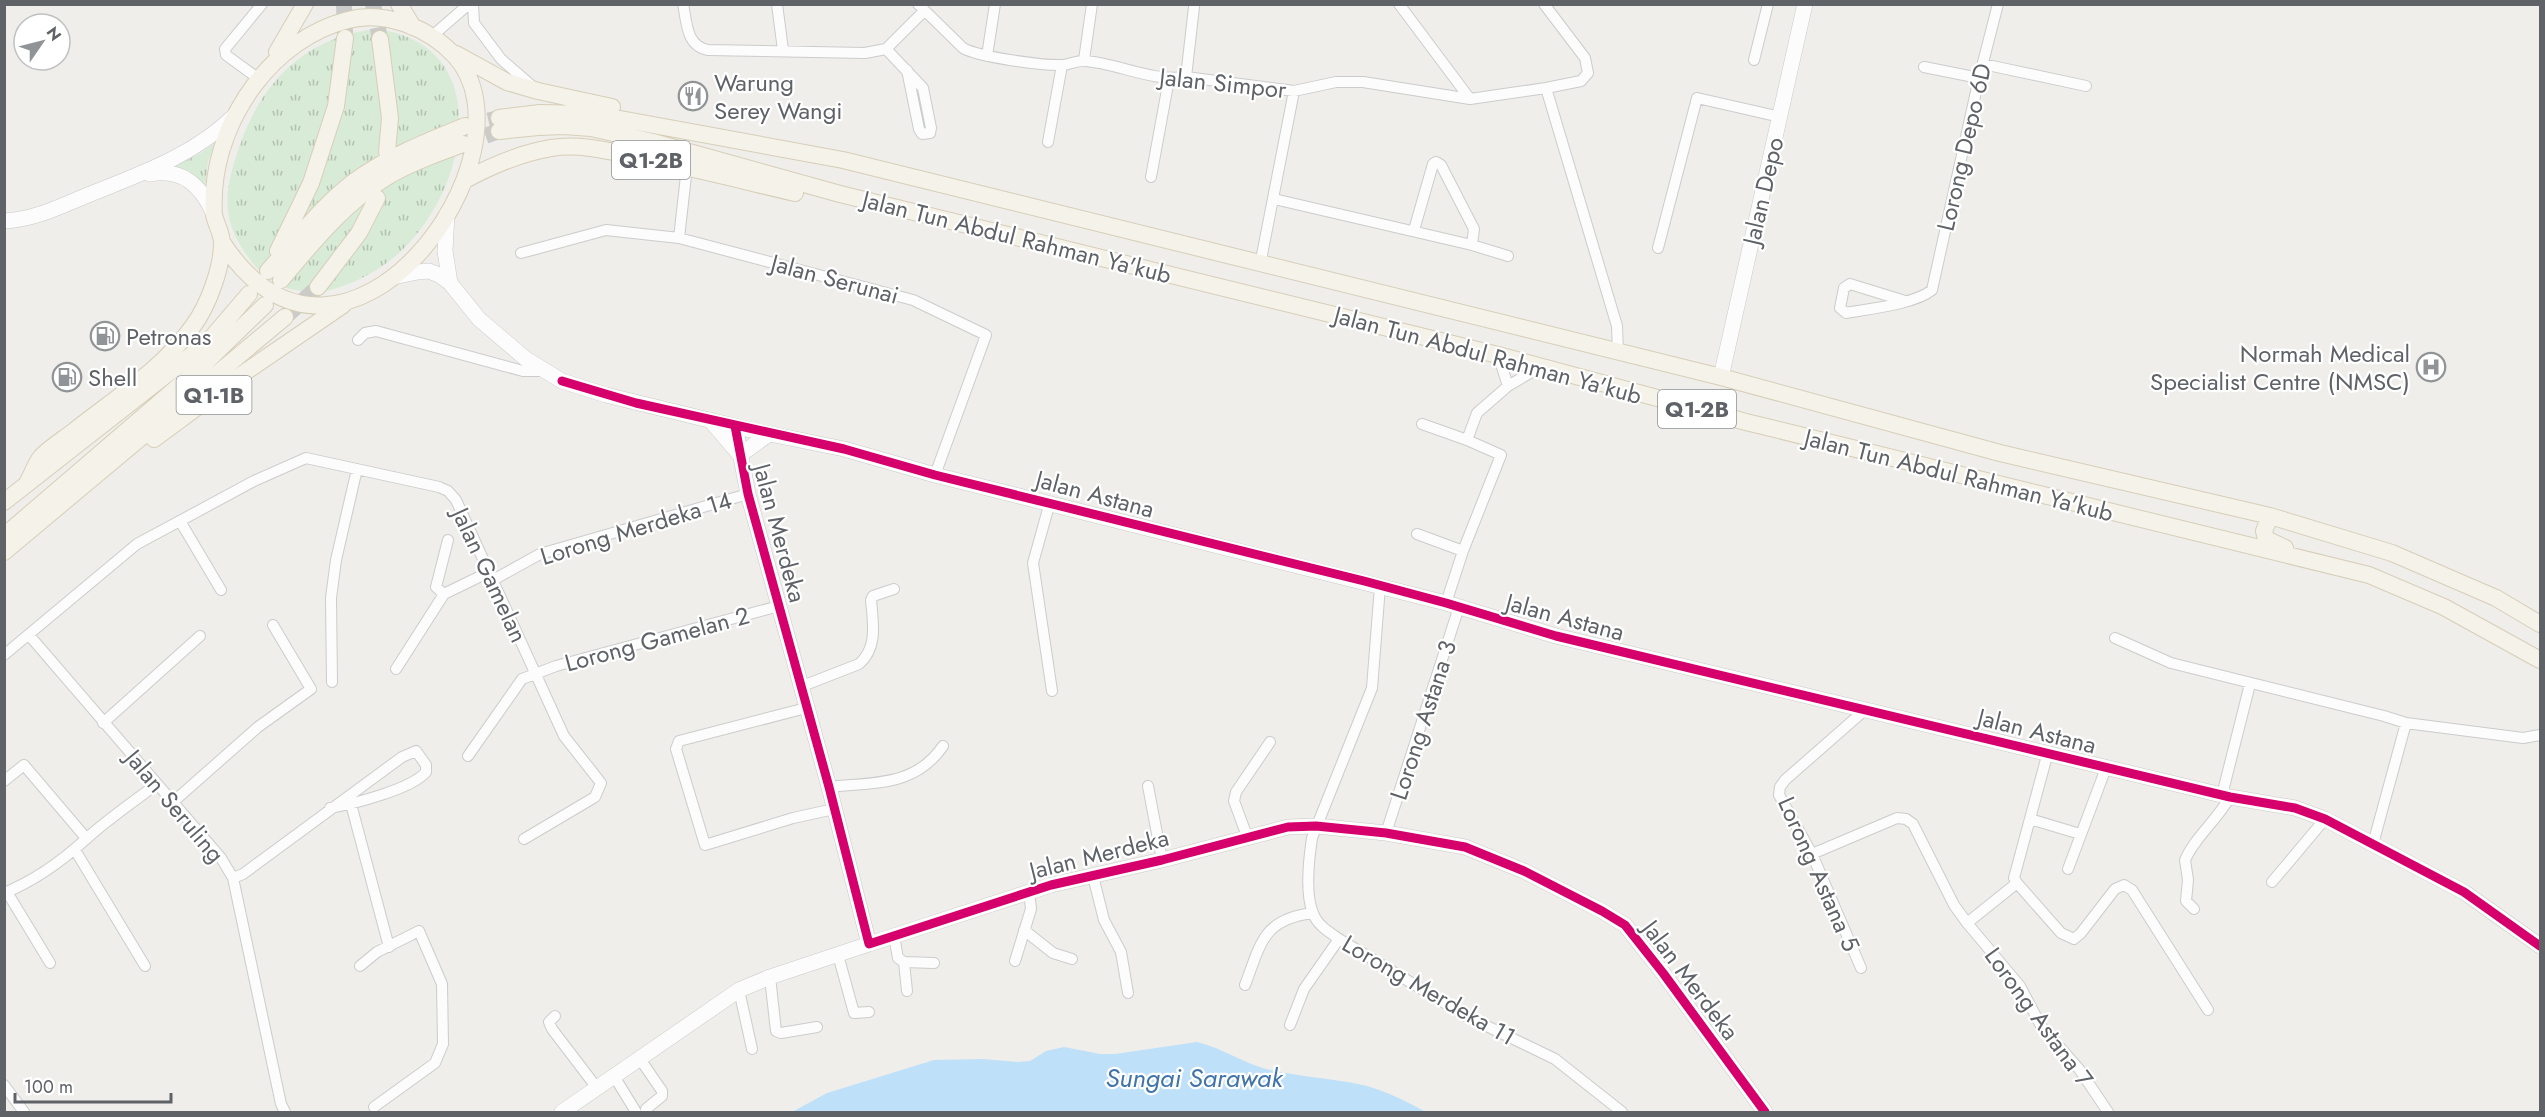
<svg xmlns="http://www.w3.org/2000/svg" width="2545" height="1117" font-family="Jost,sans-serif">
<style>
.grass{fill:url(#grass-tufts)}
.water{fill:#bfe0f9}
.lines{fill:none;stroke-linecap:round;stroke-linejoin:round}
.primary-tunnel{stroke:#cbcbca;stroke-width:16;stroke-dasharray:16 8;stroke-linecap:butt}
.street-casing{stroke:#cbcccc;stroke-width:12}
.secondary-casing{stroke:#cacacb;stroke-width:16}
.primary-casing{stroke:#d7ceb8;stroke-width:18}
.street{stroke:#fdfcfc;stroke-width:10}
.secondary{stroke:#fdfcfc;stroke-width:15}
.primary{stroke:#f4f2e9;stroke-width:16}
.cycleway-casing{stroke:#fff;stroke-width:13}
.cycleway{stroke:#d6006c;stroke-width:9}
.labels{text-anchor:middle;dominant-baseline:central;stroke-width:4.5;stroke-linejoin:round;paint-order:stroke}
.shield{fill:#fff;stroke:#8f9295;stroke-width:1.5}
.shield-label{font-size:22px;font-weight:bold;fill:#5f6368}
.poi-label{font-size:24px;fill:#5f6368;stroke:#fff;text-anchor:start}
.street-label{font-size:24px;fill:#5f6368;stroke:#fff}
.water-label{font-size:26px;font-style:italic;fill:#4174aa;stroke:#fff}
</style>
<defs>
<pattern id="grass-tufts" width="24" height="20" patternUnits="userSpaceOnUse" patternTransform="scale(1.5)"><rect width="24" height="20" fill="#d8ebd6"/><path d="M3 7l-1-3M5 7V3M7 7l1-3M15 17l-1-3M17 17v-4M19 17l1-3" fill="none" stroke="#b2c2b1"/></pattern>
</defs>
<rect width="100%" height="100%" fill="#efeeea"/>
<path class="grass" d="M376,29C488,43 472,168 416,235C394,262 364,281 330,290C304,296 273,288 256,267C220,224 222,195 240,145C262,81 306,37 376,29Z
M215,143L208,161L205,188L187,172L175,166L199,154Z"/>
<path class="water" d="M1197,1042C1223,1048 1244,1064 1270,1070C1298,1076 1325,1078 1353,1083C1378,1087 1404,1100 1426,1112H792L827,1093L934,1060L983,1059L1018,1062L1030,1061L1046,1051L1064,1047L1100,1054H1115Z"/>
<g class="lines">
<path class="primary-tunnel" d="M344,4L345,34
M373,4L380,39
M465,126L499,118
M463,144L499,131
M285,317L318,287"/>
<g class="street-casing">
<path id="street" d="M473,4L474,23L501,59L532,86
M683,4C687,23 686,46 708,50L865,53L886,49L924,11
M777,4L783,50
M918,4L963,48C978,57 1044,66 1063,65C1071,64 1078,60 1086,61C1120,64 1152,82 1186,77L1294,91L1336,82H1363L1470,99L1546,88L1581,81L1588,73L1585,58L1544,4
M1399,4L1470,99
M431,37L469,4
M886,49L923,88L931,128L930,133L922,134L919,129L907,70
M987,56L995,4
M1084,60L1092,4
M1754,60L1768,4
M1983,64L2086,86
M1924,67L1979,78
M1186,77L1194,7
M259,79L226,55L225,49L262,4
M1546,88L1617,326L1618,353
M1048,142L1062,65
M1151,177L1169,79
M1274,199L1472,245L1508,256
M1414,230L1433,164L1436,162L1441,165L1474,229L1472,245
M679,238L687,167
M1658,248L1697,98L1780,117
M521,253L606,230L679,238L913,300L986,335L935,475
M1260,265L1294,91
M1905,301L1850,284L1844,288L1840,308L1846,313C1868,309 1915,304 1932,290L1979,78L1998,4
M358,340L365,333L376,331L523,371H544
M1498,355L1508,386
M1422,424L1467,440
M1050,502L1033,563L1052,691
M180,521L221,590
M1417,534L1463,551
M493,580L540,554L748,494
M1380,586L1372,688L1312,838C1309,858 1305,894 1313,913C1317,925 1329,932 1339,939L1466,1016L1555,1059L1622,1112
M444,594L436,587L448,540
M1446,603L1463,551L1501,455L1467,440L1477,413L1508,386L1540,367
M29,635L221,858L233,878L281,1104L285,1112
M2115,638L2171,663L2384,716L2406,723L2523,738L2540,735
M4,655L137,544L254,481L306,458L439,487L448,491L456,500L564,736L601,783L595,797L524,839
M396,669L444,594L489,572
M332,682L331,598L336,560L357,469
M800,687L859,664C878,648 873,623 871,600L873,596L894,589
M806,708L679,741L676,749L705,845L793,818L834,809
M103,723L200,636
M468,756L522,679L556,666L779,606
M4,781L24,765L86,838
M1148,786L1162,860
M829,787C874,782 915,787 943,746
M2222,795L2250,684
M173,802L258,727L311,689L273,625
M351,804L389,947
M2030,819L2080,834
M1386,833L1459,607
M1247,836L1234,801L1236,792L1270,742
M2373,844L2406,723
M75,850L145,966
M1812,854L1897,818L1906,819L1913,824L1954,905L1967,923L2017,883L2014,878L2048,752
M2068,869L2106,768
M1093,876L1104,920L1121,952L1128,993
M233,878L243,874L402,757L416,751L426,765V772C412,789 353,804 330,808
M2272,882L2325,819
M2017,883L2061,933L2074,939L2081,933L2115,889L2124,885L2132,890L2208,1010
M7,892L50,963
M4,893C34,881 63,860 86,839C108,819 133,802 157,784
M2194,909L2186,901L2188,880L2185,860C2195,837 2217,820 2230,797
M1967,923L2020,986L2041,1026L2079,1069L2108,1112
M1024,930L1053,953L1072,959
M894,936L898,958L904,962L934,963
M838,955L854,1013L869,1012
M1015,961L1031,909L1029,891
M904,962L907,991
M360,966L377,952L419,931L442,984L443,1044L435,1063L374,1107
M1861,968L1812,854L1779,795L1780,787L1785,780L1866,709
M770,977L776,1031L781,1033L817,1027
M1245,985C1261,943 1263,919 1313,913
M739,990L752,1049
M555,1016L549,1022L552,1029L597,1088
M1290,1025L1304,989L1339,939
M640,1059L662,1091V1096L646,1109V1112
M614,1076L636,1112
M4,1085L24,1112"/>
</g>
<g class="secondary-casing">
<path id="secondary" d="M150,174C183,168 201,186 214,214
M447,214L445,251L450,283
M4,221C34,220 61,206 88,195C140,174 193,156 234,116
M393,277L418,272L429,271L439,275L450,283L479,319L526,359L562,381L606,395L750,430L844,449L935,475L1446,603L1556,636L2230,797L2295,808L2325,819L2464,892L2540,946
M1721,377L1805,4
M710,420L740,455L769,434
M735,426L748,494L829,787L869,944L1051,885L1162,860L1288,827L1316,826L1386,833L1465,847L1524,871L1602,911L1625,925L1663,973L1765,1112
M562,1112L739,990L770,977L869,944"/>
</g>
<g class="primary-casing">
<path id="primary" d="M399,4L413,27
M380,39L390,118L387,152
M277,52L305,4
M456,54L507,82L538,91L612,107
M499,118L540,113L593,114L843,160L1721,377L2000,453L2270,516L2392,553L2496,598L2540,624
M499,131L538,127L564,126L591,128L653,142L840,194L1498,355L1746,422L2369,575L2444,607L2540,660
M465,180C491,166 521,153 551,148C582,143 612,152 642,158C693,168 744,181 795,193
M278,251L311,183L336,106L345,38
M268,271C296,240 327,199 362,176C394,154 429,141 465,126
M281,280C313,242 347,200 390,175C413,162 438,153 463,144
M318,287L359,233L377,198
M154,439L235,379L343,305
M27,483C32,475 35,464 41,457C50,447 64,439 74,431C114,399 163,369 193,326C208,306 222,268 222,243C222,234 216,224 214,215C213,207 214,199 214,191C219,116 273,39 348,20C385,10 429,28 455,56C543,153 343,429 222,242
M4,502L208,342L249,294
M2270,516L2264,531L2266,539L2285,548
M4,536L202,366L265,305
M4,552L285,317"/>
</g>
<use href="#street" class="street"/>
<use href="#secondary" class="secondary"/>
<use href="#primary" class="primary"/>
<g class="cycleway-casing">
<path id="cycleway" d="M562,381L636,403L844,449L935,475L1364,581L1446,603L1556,636L2230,797L2295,808L2325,819L2464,892L2540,946
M735,426L748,494L829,787L869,944L1051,885L1162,860L1288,827L1316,826L1386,833L1465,847L1524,871L1602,911L1625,925L1663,973L1765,1112"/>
</g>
<use href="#cycleway" class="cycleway"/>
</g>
<defs>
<g id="restaurant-ring" transform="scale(1.5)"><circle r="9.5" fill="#fff" stroke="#919496" stroke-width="1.5"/><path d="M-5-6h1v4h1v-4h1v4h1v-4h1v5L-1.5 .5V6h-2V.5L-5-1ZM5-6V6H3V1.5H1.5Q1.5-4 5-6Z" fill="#919496"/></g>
<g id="fuel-ring" transform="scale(1.5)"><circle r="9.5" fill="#fff" stroke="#919496" stroke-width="1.5"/><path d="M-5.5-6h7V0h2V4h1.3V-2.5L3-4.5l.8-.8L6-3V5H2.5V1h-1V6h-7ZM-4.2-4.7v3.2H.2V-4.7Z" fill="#919496"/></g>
<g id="hospital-ring" transform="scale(1.5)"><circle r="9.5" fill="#fff" stroke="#919496" stroke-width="1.5"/><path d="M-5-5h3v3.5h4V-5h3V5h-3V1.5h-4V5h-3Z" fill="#919496"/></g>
</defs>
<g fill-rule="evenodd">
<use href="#restaurant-ring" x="693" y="96"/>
<use href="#fuel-ring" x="105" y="336"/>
<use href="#hospital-ring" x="2431" y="367"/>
<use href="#fuel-ring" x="67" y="377"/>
</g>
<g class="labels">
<g class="shield">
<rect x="612" y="141" width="78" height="38" rx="4.5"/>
<rect x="176.5" y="376" width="75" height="38" rx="4.5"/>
<rect x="1658" y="390" width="78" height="38" rx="4.5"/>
</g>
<g class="shield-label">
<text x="651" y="160">Q1-2B</text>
<text x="214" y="395">Q1-1B</text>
<text x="1697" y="409">Q1-2B</text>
</g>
<g class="poi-label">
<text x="714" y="82">Warung<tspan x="714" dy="28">Serey Wangi</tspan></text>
<text x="126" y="336">Petronas</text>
<text x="2410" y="353" text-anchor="end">Normah Medical<tspan x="2410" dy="28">Specialist Centre (NMSC)</tspan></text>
<text x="88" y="377">Shell</text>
</g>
<g class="street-label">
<text transform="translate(1223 83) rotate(6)">Jalan Simpor</text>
<text transform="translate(1964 147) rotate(-77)">Lorong Depo 6D</text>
<text transform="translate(1763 191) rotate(-77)">Jalan Depo</text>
<text transform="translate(1017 237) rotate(14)">Jalan Tun Abdul Rahman Ya'kub</text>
<text transform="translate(835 279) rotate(15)">Jalan Serunai</text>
<text transform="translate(1488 355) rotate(15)">Jalan Tun Abdul Rahman Ya'kub</text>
<text transform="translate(1959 475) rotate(14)">Jalan Tun Abdul Rahman Ya'kub</text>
<text transform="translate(1095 494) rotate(15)">Jalan Astana</text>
<text transform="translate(636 528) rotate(-17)">Lorong Merdeka 14</text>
<text transform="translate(780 533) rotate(75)">Jalan Merdeka</text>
<text transform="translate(490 575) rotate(65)">Jalan Gamelan</text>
<text transform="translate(1565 617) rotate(15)">Jalan Astana</text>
<text transform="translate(657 639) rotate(-15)">Lorong Gamelan 2</text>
<text transform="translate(1423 720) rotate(-72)">Lorong Astana 3</text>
<text transform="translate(2037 731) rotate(14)">Jalan Astana</text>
<text transform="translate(175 806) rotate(50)">Jalan Seruling</text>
<text transform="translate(1099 854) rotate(-14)">Jalan Merdeka</text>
<text transform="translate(1819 874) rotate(66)">Lorong Astana 5</text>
<text transform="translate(1691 980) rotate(53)">Jalan Merdeka</text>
<text transform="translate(1429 990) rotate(30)">Lorong Merdeka 11</text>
<text transform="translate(2039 1017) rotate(54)">Lorong Astana 7</text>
</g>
<g class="water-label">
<text x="1194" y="1078">Sungai Sarawak</text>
</g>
</g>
<rect width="2545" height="1117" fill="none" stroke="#5f6368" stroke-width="12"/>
<g transform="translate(42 42) rotate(55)"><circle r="28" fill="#ffffff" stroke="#bfc1c3" stroke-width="1.5"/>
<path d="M0-4.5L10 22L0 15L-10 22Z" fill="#919496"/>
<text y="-9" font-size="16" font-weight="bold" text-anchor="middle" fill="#5f6368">N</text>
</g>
<path d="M15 1093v9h156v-9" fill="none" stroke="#5f6368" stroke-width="3"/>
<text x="24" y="1093" font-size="18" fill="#5f6368" stroke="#ffffff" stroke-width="4.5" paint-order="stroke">100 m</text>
</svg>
